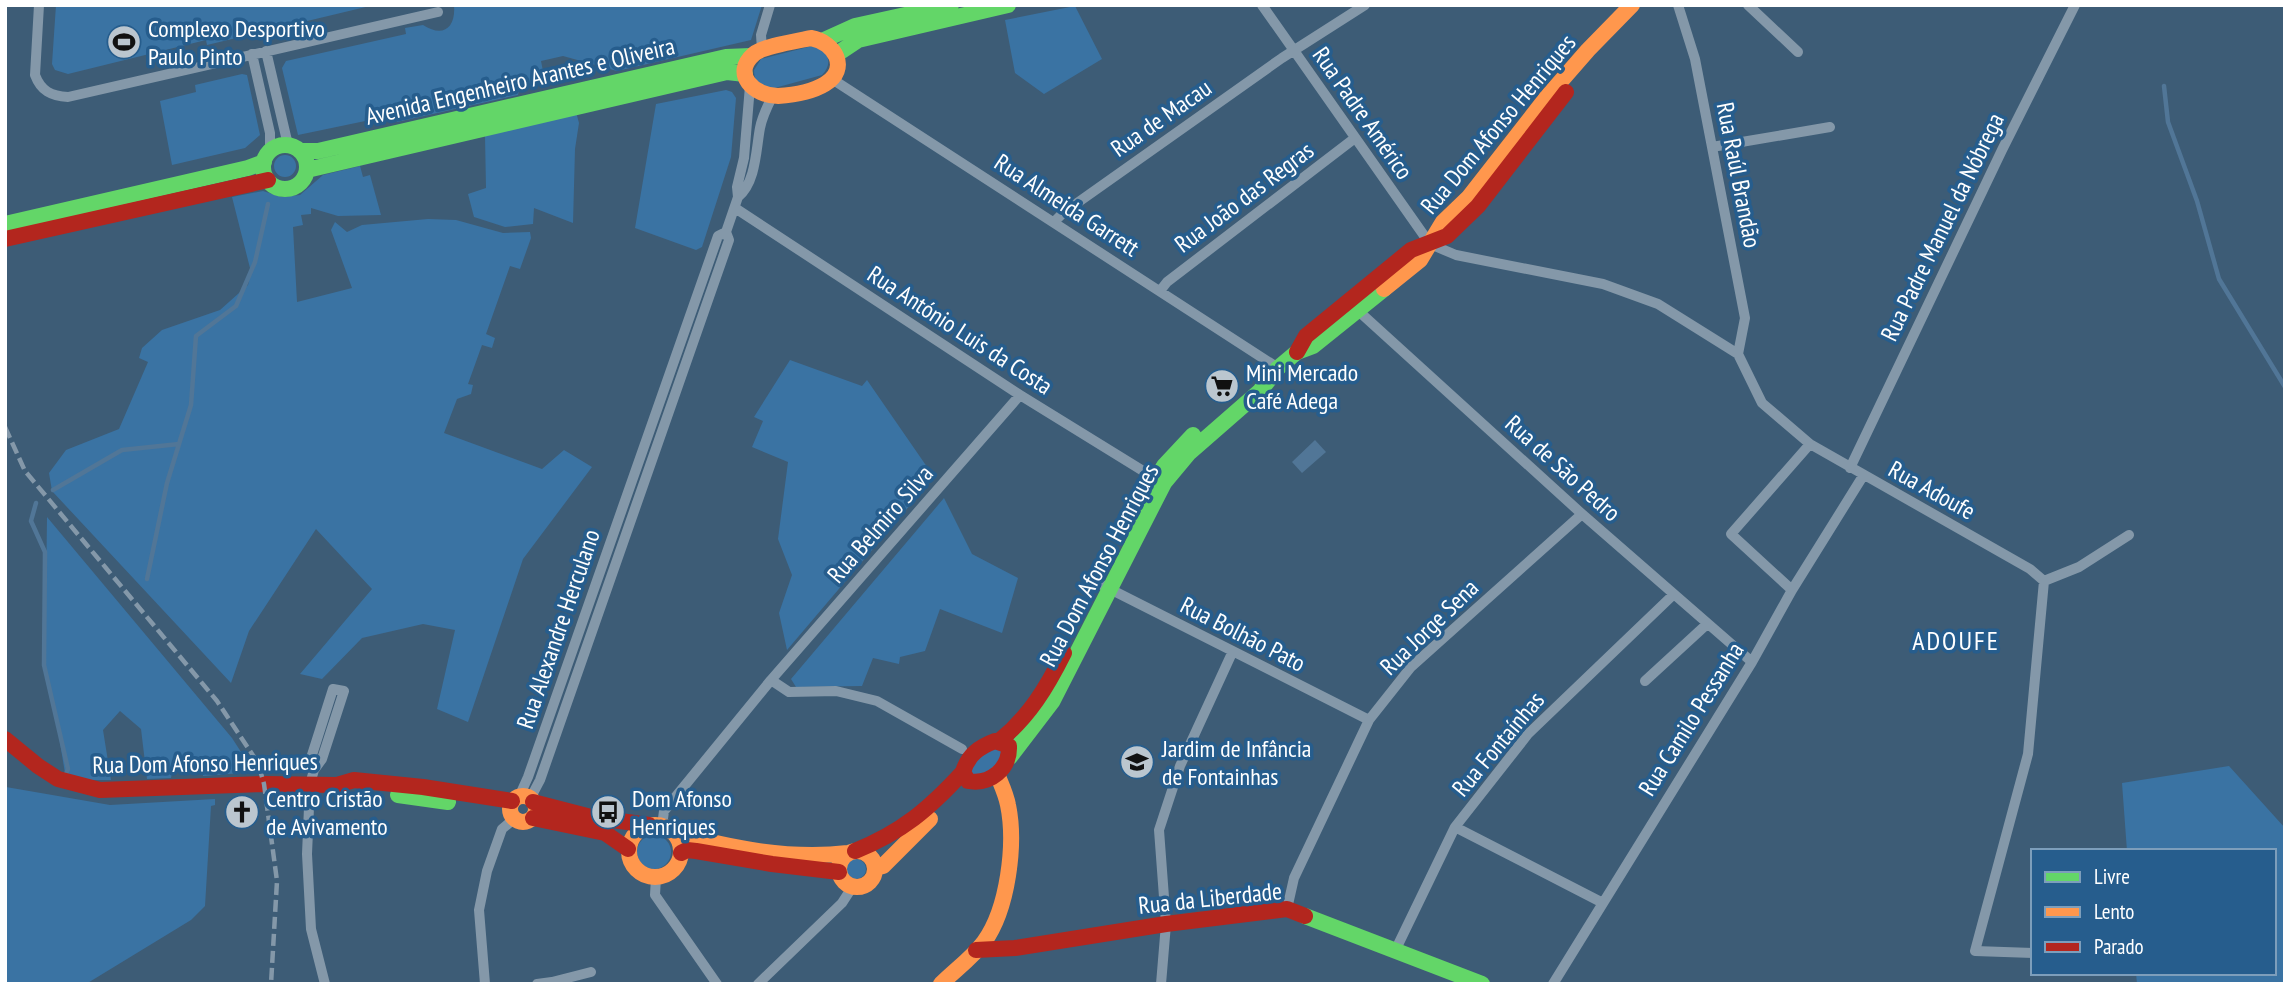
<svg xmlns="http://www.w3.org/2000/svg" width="2290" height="989" font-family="'PT Sans Narrow',sans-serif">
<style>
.green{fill:#3a73a3}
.water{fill:#517697}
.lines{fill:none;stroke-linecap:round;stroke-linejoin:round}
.stream{stroke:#517697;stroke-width:4.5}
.street{stroke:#8498a9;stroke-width:10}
.fast{stroke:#63d668;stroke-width:16}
.slow{stroke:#ff974d;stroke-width:16}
.jam{stroke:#b3261e;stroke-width:16}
.rail{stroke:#8498a9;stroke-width:4.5;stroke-dasharray:12 5;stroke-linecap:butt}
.labels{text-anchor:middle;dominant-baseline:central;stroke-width:7;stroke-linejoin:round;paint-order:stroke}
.poi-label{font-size:24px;fill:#fff;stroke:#265d8d;text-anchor:start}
.street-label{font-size:24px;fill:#fff;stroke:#265d8d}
.neighbourhood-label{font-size:26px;letter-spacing:2px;fill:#fff;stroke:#265d8d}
</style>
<rect width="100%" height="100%" fill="#3d5c76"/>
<path class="green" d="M56,5H374L207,45L206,40L68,74L55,70L52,64Z
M454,5H762L751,40L617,71L563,56L541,61L545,81L520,86L518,95L397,122L394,115L298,135L282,68L286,61L406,34L405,28L423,25C443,38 456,28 454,5Z
M1075,6L1102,59L1044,94L1015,73L1005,20Z
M812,46C828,49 834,63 822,75L771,89C760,87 754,82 754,70L761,59Z
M242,74L247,75L260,135L245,148L172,165L160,101L196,92L195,85Z
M726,90L732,92L736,98L731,157L702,247L696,250L635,228L656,104Z
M576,112L579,123L575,149L573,223L534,208L533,224L505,227L474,217L468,194L486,188L485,136Z
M274 166a11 11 0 1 1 22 0a11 11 0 1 1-22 0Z
M360,166L363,177L370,175L381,215L338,216L311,208V214L301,215L303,225L293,227L297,302L352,288L331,230L335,222L347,232L362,225L428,219L456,220L503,233L530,232L531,238L520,269L510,266L486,334L495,338L492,348L482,345L468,384L473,385L471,394L457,399L444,433L542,469L564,450L592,467L523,559L468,722L437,709L455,630L423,624L362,638L322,679L300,674L372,589L316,529L249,631L231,683L52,491L49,473L66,450L119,429L148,362L139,358L142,348L162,330L220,310L248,285L251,272L232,197L263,191L282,197L300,195L323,175Z
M790,360L862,386L867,380L934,477L787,650L779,613L792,575L778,539L788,462L752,447L763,421L754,417Z
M944,498L972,554L1018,578L1002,633L940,609L925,651L900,657L899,664L873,658L862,686L796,687L791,679Z
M47,517L232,738L254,772L203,776L202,758H175L171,778L147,779L141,729L120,711L103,730L111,780H77L65,773L51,689L45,677Z
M1006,748L1004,762L975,780L967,765L983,749Z
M2229,766L2285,828V984H2137L2136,973H2274V851H2127L2122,783Z
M6,787L110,805L215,799V805L211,806L205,906L191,920L86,984H5Z
M637 852a17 17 0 1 1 34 0a17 17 0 1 1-34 0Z
M846 869a10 10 0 1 1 20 0a10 10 0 1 1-20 0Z"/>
<path class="water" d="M1315,440L1326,452L1302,473L1292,462Z"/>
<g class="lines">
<path class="stream" d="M2164,86L2168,122L2197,201L2219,279L2285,387
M53,490L122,450L179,444
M36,503L31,521L45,552L44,665L68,769L66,774
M147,579L167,483L191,405L196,336L236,306L255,262L268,204"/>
<path class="street" d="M39,5L35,75C41,91 51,96 68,97L438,12
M1262,5L1430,244L1456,255L1603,284L1658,304L1738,354L1762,403L1810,444L2030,569L2044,581L2028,754L1975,951L2033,953
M1678,5L1695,59L1745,318L1738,354
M1748,5L1798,52
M762,49L761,35L770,5
M266,51L288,145
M252,54L270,133V151
M832,79L1278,368
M1712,147L1830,127
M738,197C756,183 756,149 760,128C762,117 767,107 772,97
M735,208L1020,395L1161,482
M1054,222L1063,213L1282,58L1365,5
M1160,291L1167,282L1355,138
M1354,307L1582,514L1752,662
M1850,468L2002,150L2075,5
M2044,581L2079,567L2129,535
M1100,584L1369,720
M1792,590L1731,534L1810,444
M771,680L1020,395
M1645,681L1706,625
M314,770L311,758L333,689L344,691L322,759L314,770L310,784L307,854L311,929L325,984
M519,797L528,777L718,236L726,232L738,197L737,187L744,158L750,86
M530,799L540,780L729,240L726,232
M662,826L664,811L771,680L789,692L836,691L877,701L962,749
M1455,827L1601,902
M656,877L655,895L717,984
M1287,909L1294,878L1369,720L1411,667L1582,514
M1395,951L1455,827L1528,734L1673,595
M485,984L479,910L487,871L502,829L514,819
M537,984L552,982L591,972
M758,984L842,903L853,886
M1161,984L1166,924L1159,830L1180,766L1232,653
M1553,984L1752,662L1792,590L1863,476"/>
<path class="fast" d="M824,40L855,26L951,5
M837,54L858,40L1008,5
M263 167a22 22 0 1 1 44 0a22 22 0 1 1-44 0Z
M300,151H318L726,57L751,56
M307,170L727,72L745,74
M5,224L248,168L264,162
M1128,527L1164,466L1193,435
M1010,757L1052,702L1164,483L1189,453L1260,391L1278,368L1297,352L1313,346L1384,289
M398,795L448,802
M1305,916L1482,984"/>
<path class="slow" d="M811,38C835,42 850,69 825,84C812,92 793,95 778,96C754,96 731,74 754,54C763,46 798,41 811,38Z
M1384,289L1420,260L1443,222L1469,197L1547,97L1588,50L1632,5
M510 809a13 13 0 1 1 26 0a13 13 0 1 1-26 0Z
M629 851a26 26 0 1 1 52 0a26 26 0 1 1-52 0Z
M672,832C730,848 788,860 848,853
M839 869a18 18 0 1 1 36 0a18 18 0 1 1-36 0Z
M875,868L883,866L930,819
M941,984C955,970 972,958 984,942C1008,909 1016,844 1008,805C1006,794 1001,784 997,774"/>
<path class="jam" d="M5,239L268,180
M1297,352L1306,336L1411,250L1447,236L1478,206L1566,92
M5,739L38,766L58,779L100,790L264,784L337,785L354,780L423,787L512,801
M995,741L1009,746C1010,769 990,785 968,781L963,772C968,755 979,747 995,741Z
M999,741C1029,717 1047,687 1064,653
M533,802L591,817L649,825
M533,818L605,833L628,849
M855,851C902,832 929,809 963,772
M681,853L687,850L696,851L772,864L839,872
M976,950L1015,948L1166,924L1287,909L1305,916"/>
<path class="rail" d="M5,427L25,471L217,701L258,763L264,784L277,881L271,984"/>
</g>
<defs>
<g id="stadium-disc" transform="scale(1.75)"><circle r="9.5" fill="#bbc6cf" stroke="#265d8d"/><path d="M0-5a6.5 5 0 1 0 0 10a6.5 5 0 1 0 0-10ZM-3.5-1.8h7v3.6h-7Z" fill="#111"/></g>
<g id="supermarket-disc" transform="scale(1.75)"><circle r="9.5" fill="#bbc6cf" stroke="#265d8d"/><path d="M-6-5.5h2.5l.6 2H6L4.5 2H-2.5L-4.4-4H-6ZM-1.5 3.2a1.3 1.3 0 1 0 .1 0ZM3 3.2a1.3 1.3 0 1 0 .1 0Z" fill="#111"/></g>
<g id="school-disc" transform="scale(1.75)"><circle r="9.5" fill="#bbc6cf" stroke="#265d8d"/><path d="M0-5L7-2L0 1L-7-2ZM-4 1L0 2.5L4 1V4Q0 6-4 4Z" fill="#111"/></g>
<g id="church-disc" transform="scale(1.75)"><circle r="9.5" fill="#bbc6cf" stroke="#265d8d"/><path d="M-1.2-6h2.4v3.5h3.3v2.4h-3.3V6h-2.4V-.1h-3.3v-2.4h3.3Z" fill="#111"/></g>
<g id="bus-disc" transform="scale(1.75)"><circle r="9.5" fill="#bbc6cf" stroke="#265d8d"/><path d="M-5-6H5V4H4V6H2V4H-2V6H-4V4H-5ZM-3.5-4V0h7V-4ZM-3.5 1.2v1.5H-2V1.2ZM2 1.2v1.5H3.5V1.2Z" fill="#111"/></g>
</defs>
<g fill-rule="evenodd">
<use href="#stadium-disc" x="124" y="42"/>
<use href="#supermarket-disc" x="1222" y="386"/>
<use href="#school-disc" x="1137" y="762"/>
<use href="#church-disc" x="242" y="812"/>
<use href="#bus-disc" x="608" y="812"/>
</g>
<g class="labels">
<g class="poi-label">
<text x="148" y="28">Complexo Desportivo<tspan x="148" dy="28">Paulo Pinto</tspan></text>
<text x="1246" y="372">Mini Mercado<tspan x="1246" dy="28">Café Adega</tspan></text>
<text x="1162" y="748">Jardim de Infância<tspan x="1162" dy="28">de Fontainhas</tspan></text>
<text x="266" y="798">Centro Cristão<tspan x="266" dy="28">de Avivamento</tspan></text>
<text x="632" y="798">Dom Afonso<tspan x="632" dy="28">Henriques</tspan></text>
</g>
<g class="street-label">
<text transform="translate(520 81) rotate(-13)">Avenida Engenheiro Arantes e Oliveira</text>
<text transform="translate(1363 113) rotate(55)">Rua Padre Américo</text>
<text transform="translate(1161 118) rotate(-35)">Rua de Macau</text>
<text transform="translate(1498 124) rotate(-50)">Rua Dom Afonso Henriques</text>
<text transform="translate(1739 175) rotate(79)">Rua Raúl Brandão</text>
<text transform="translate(1244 197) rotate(-37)">Rua João das Regras</text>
<text transform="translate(1067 205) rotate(33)">Rua Almeida Garrett</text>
<text transform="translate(1942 227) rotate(-64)">Rua Padre Manuel da Nóbrega</text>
<text transform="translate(960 330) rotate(33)">Rua António Luis da Costa</text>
<text transform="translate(1563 468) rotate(42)">Rua de São Pedro</text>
<text transform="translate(1932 490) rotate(29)">Rua Adoufe</text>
<text transform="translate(880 524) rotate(-49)">Rua Belmiro Silva</text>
<text transform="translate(1099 565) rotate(-62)">Rua Dom Afonso Henriques</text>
<text transform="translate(1429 627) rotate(-44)">Rua Jorge Sena</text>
<text transform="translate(558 629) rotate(-71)">Rua Alexandre Herculano</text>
<text transform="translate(1243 634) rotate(27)">Rua Bolhão Pato</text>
<text transform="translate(1691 719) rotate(-58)">Rua Camilo Pessanha</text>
<text transform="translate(1498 744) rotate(-50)">Rua Fontaínhas</text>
<text transform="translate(205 763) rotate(-1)">Rua Dom Afonso Henriques</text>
<text transform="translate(1210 898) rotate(-6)">Rua da Liberdade</text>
</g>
<g class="neighbourhood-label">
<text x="1956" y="640">ADOUFE</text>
</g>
</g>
<rect width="2290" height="989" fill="none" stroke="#ffffff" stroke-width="14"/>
<rect x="2031" y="849" width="245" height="126" fill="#265d8d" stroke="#7d9ebb" stroke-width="2"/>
<rect x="2045" y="872" width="35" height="10" fill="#63d668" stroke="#7d9ebb" stroke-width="2"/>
<text x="2094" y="884" font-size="21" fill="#ffffff">Livre</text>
<rect x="2045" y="907" width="35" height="10" fill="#ff974d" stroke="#7d9ebb" stroke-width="2"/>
<text x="2094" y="919" font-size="21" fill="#ffffff">Lento</text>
<rect x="2045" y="942" width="35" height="10" fill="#b3261e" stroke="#7d9ebb" stroke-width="2"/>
<text x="2094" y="954" font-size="21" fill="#ffffff">Parado</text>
</svg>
